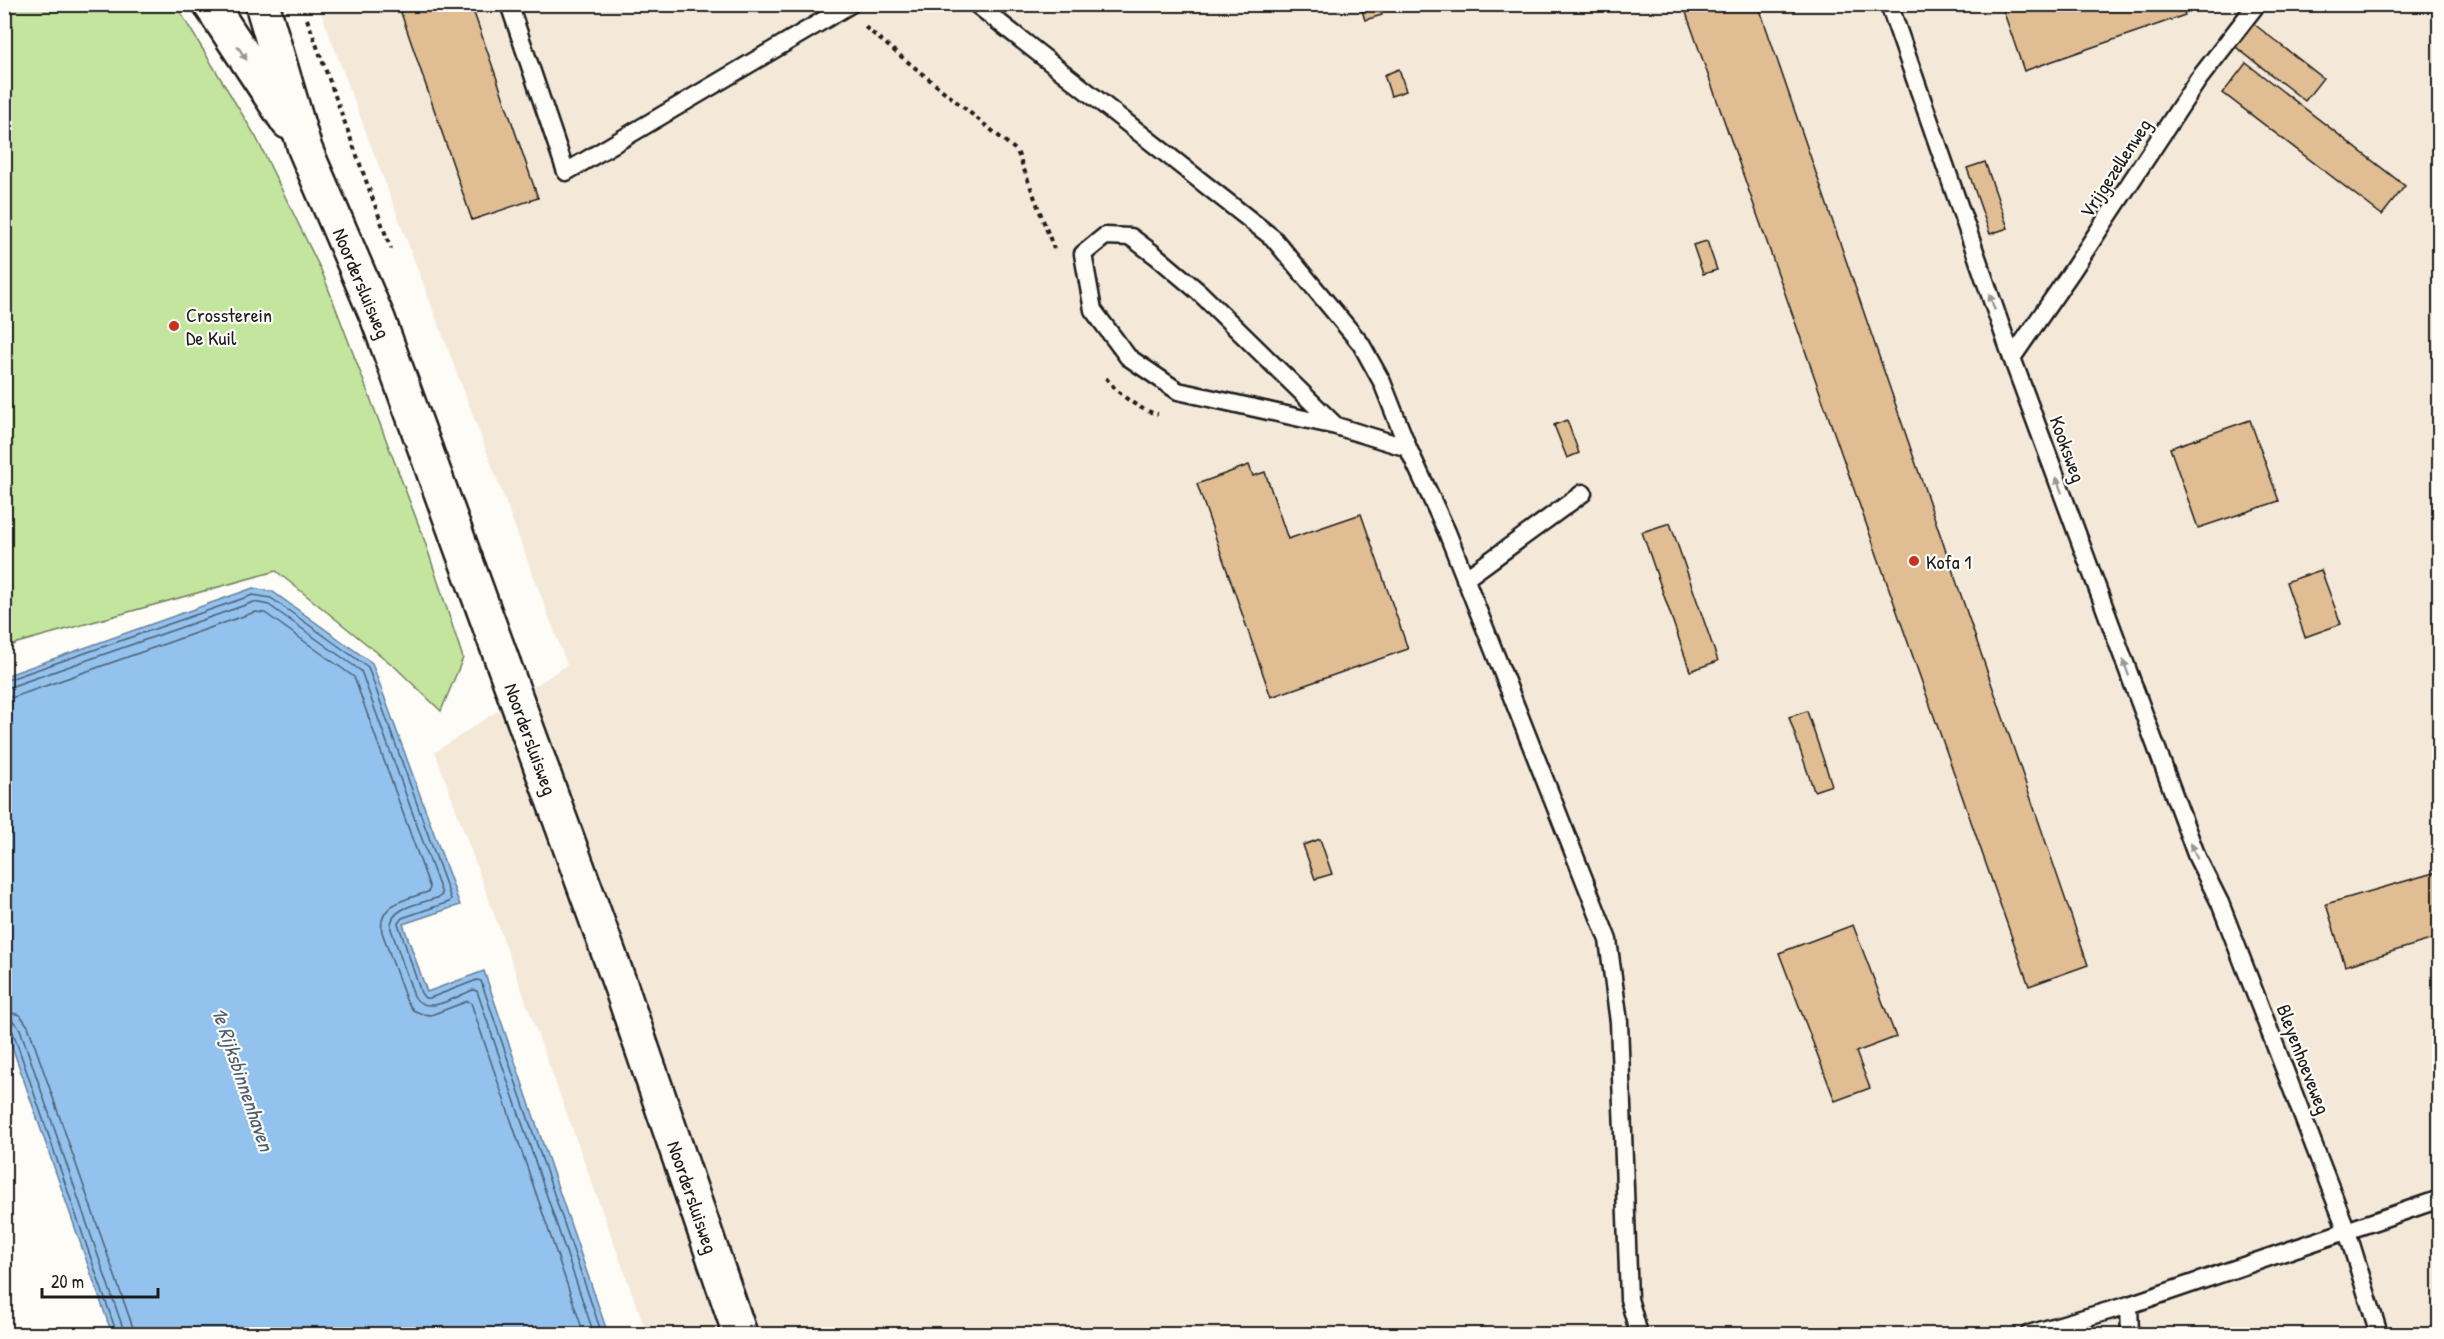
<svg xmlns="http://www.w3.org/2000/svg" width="2444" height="1339" font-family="'Patrick Hand',sans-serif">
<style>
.built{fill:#f4e9d9}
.green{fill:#c4e59e;stroke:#70805d;stroke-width:1.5}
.water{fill:#94c2ee;stroke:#64809a;stroke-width:1.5}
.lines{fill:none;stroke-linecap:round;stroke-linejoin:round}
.shore{stroke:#4c5e70;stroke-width:1.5}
.building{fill:#e0bd92;stroke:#1c1c1c;stroke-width:1.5}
.lane-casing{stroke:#1c1c1c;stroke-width:21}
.secondary-casing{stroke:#1c1c1c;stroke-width:38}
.path{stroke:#1c1c1c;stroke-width:4;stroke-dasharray:4.5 4.5;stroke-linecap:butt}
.lane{stroke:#fdfcf7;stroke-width:16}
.secondary{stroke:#fdfcf7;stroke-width:33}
.oneway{fill:#989794}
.poi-dot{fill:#c8321e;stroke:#fdfcf7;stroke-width:2}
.labels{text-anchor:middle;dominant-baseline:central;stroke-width:4.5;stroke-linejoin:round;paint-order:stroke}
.street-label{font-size:20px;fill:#1c1c1c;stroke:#fdfcf7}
.poi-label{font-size:20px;fill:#1c1c1c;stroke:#fdfcf7;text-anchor:start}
.water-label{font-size:21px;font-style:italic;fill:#4c5e70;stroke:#fdfcf7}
</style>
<rect width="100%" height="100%" fill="#fdfcf7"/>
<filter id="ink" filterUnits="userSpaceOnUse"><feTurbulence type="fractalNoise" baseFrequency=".0167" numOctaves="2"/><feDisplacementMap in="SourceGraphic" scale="12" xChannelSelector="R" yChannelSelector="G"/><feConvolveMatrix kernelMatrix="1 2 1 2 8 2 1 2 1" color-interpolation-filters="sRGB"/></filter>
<g filter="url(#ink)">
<path class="built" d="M318,5H2439V1334H647L435,752L567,665Z"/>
<path class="green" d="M5,4L176,5L256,137L322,272L424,539L463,658L441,711L395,667L276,571L17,643L5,650Z"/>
<path class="water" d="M253,588L273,592L372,663L460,905L403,924L427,992L484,971L608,1334H112L5,1026V676Z"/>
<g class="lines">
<path class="shore" d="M4,681L253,595L271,598L368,667L451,899L449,902L402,918L398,923L421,993L425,998H430L477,980L481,981L602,1334
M4,689L254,602L269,605L361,671L442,894L440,897C424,903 388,906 391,929L414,996C426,1017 457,996 473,990L477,991L594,1334
M4,698L14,697L255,612L265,613L354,677L430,888L428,892C408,899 377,903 382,932L406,1000L413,1010L422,1014L431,1015L468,1001L471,1003L584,1334
M4,1011L20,1015L28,1026L132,1325L134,1334
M4,1020L13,1021L20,1029L125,1334
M4,1027L10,1028L13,1032L117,1334"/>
</g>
<path class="building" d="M398,4H471L538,198L472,220Z
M1360,4H1378L1382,15L1365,20Z
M1683,4H1758L2088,965L2029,986Z
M2001,4H2181L2185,15L2024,71Z
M2254,24L2323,78L2305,101L2236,47Z
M2246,63L2405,186L2382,215L2223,93Z
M1399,69L1406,91L1391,96L1384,75Z
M1985,162L2008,228L1990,234L1967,168Z
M1707,241L1717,270L1703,274L1693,245Z
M1567,420L1579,453L1567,458L1554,425Z
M2250,420L2279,501L2198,528L2170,448Z
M1249,465L1253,476L1265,472L1288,539L1361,514L1408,649L1271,697L1197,484Z
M1670,523L1718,661L1690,671L1642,532Z
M2321,570L2341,624L2305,637L2286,582Z
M1807,711L1832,785L1814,791L1789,717Z
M1320,839L1332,874L1315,879L1303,845Z
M2437,872L2440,878V937L2345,966L2326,904Z
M1853,925L1896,1037L1856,1052L1870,1088L1835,1101L1779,953Z"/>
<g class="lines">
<g class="lane-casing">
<path id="lane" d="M509,4L566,172L851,4
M976,4L1273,238L1361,344L1382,382L1408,448L1447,532L1608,940L1619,1022L1629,1299L1639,1334
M1889,4L2012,358L2197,857L2220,903L2347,1231L2379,1334
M2012,358L2072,271L2198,80L2257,4
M1336,426L1199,292L1155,255L1131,237L1105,236L1083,254L1093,310L1128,357L1178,391L1336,426L1408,448
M1465,579L1583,493
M2129,1305L2130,1334
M2029,1334L2129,1305L2440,1199"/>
</g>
<g class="secondary-casing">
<path id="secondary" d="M210,4L288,122
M262,4L305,149L378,319L621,987L740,1334"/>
</g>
<path class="path" d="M307,19L391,249
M865,27L1017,151L1054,249
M1106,378C1117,393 1140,411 1158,414"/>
<use href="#lane" class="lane"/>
<use href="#secondary" class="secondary"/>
</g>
<defs><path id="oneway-solid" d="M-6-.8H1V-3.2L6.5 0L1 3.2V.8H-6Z" transform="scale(1.5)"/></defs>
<g class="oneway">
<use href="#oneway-solid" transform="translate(242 53) rotate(56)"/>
<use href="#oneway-solid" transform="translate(1992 302) rotate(-109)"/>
<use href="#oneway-solid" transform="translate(2059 485) rotate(-110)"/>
<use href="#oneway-solid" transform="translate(2126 668) rotate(-110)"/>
<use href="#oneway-solid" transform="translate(2194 851) rotate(-112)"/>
</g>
</g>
<g class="poi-dot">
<circle cx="174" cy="326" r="6"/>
<circle cx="1914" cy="561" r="6"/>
</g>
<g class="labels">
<g class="street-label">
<text transform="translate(2115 168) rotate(-57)">Vrijgezellenweg</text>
<text transform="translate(362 283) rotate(67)">Noordersluisweg</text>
<text transform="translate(2068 449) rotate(70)">Kooksweg</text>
<text transform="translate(531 739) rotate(70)">Noordersluisweg</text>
<text transform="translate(2304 1059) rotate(69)">Bleyenhoeveweg</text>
<text transform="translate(693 1197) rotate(71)">Noordersluisweg</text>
</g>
<g class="poi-label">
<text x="186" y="314">Crossterein<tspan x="186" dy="23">De Kuil</tspan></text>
<text x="1926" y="561">Kofa 1</text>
</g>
<g class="water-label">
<text transform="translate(243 1079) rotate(71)">1e Rijksbinnenhaven</text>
</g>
</g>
<rect width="2444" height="1339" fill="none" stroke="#fdfcf7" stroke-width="24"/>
<rect x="12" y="12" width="2420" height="1315" fill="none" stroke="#1c1c1c" stroke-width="2" filter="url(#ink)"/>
<path d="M42 1288v9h116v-9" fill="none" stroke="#1c1c1c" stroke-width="3"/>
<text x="51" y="1288" font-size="18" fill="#1c1c1c" stroke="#fdfcf7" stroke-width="4.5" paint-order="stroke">20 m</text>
</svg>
